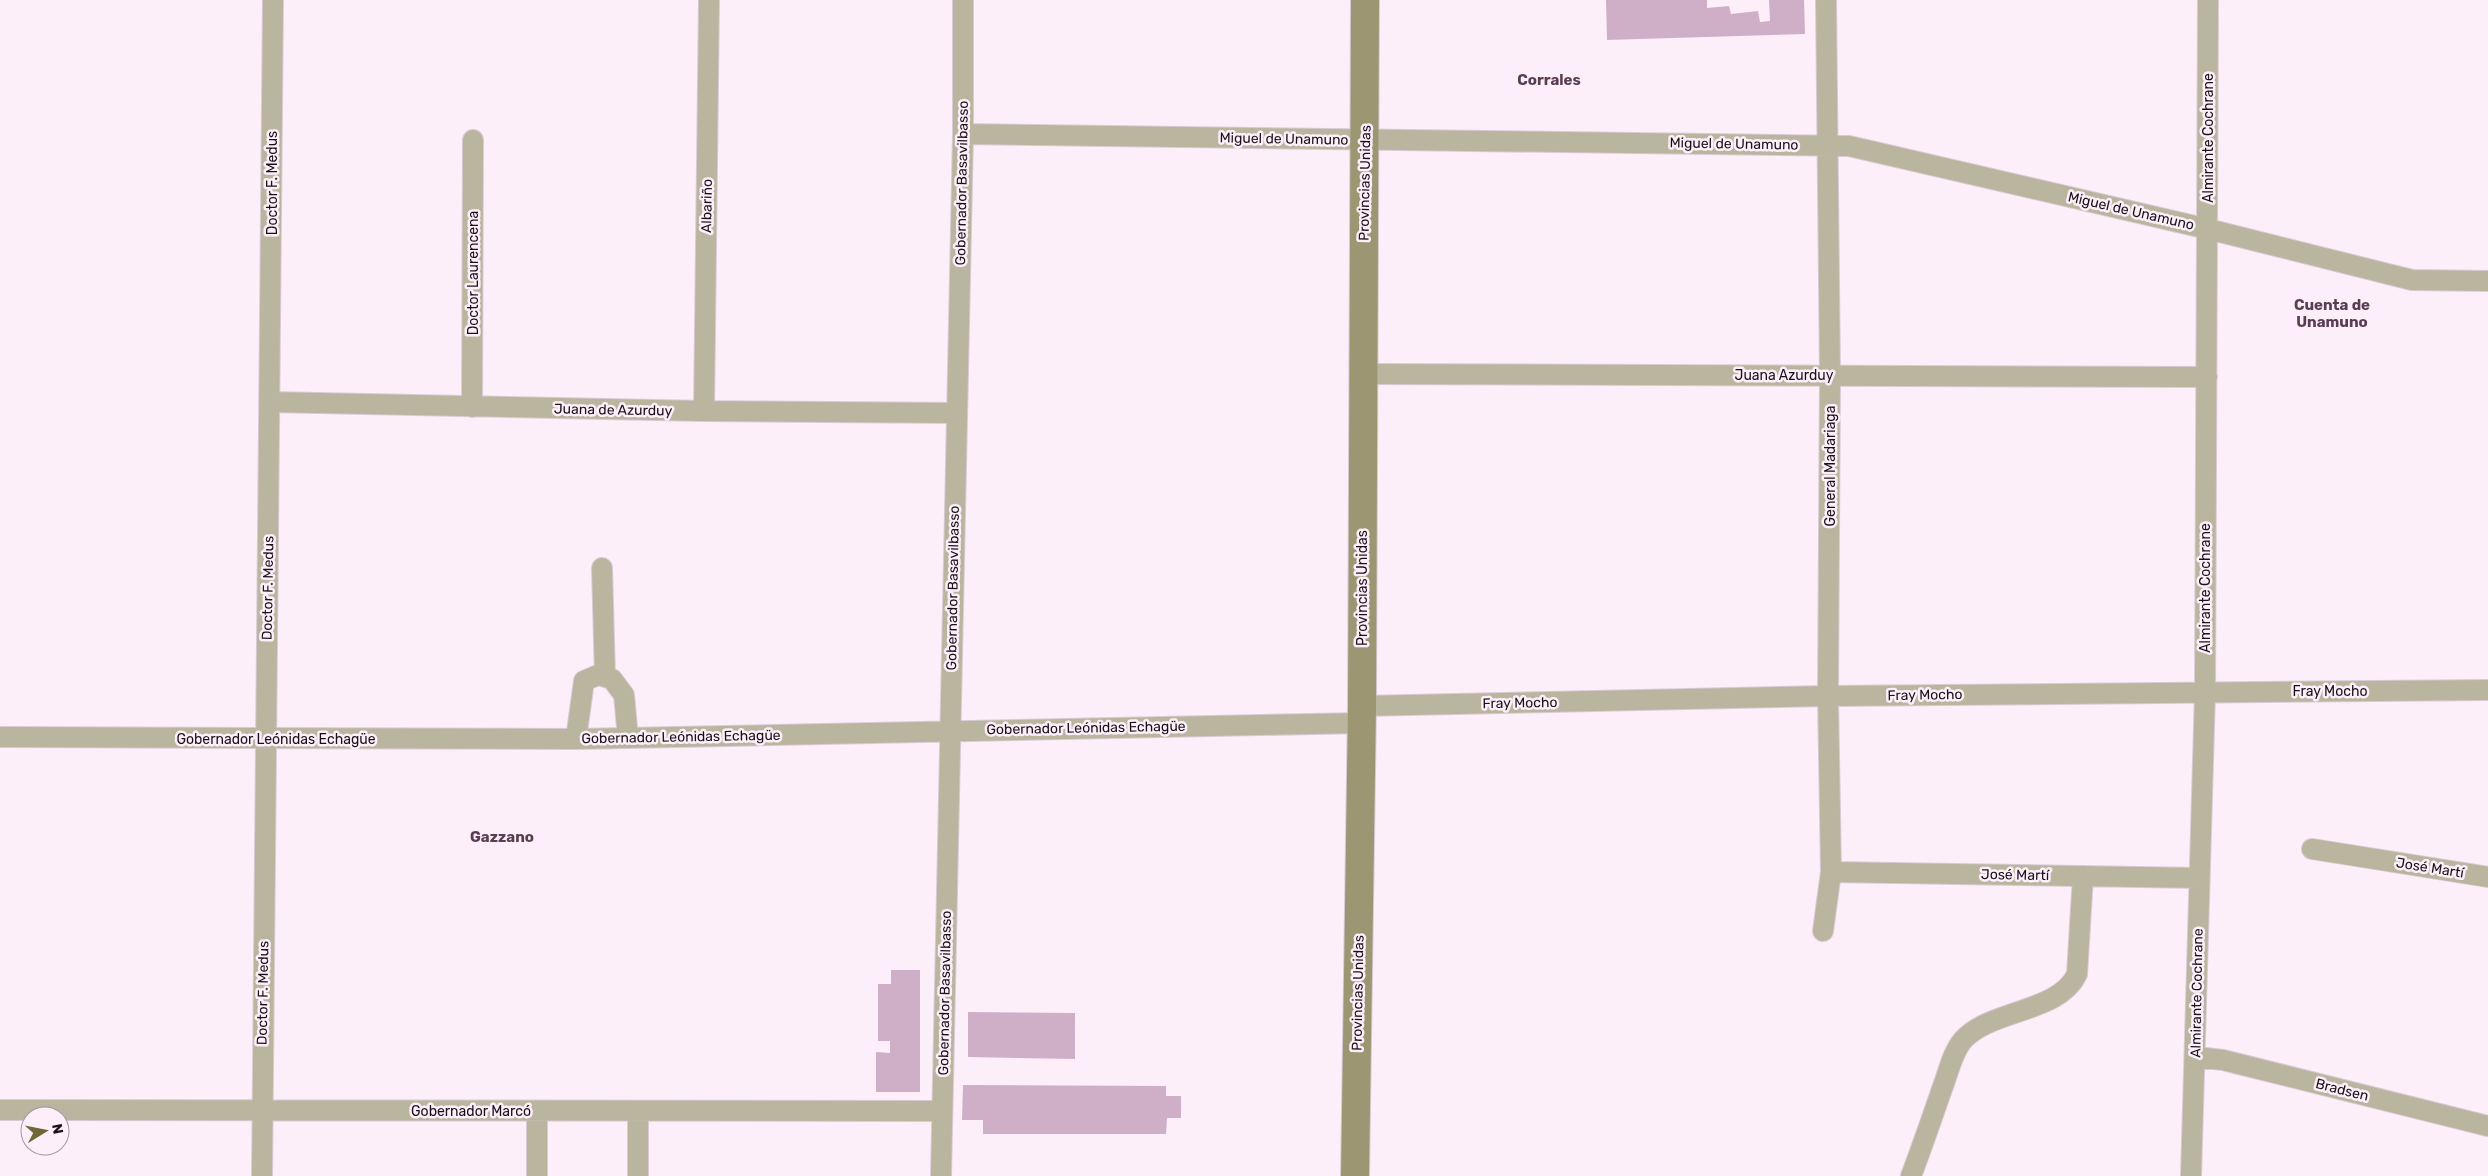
<svg xmlns="http://www.w3.org/2000/svg" width="2488" height="1176" font-family="Rubik,sans-serif">
<style>
.building{fill:#cfafc7}
.lines{fill:none;stroke-linecap:round;stroke-linejoin:round}
.street-casing{stroke:#d9cbd5;stroke-width:22}
.secondary-casing{stroke:#d9cbd5;stroke-width:30}
.street{stroke:#b9b59e;stroke-width:20}
.secondary{stroke:#9c9673;stroke-width:28}
.labels{text-anchor:middle;dominant-baseline:central;stroke-width:5;stroke-linejoin:round;paint-order:stroke}
.street-label{font-size:14px;fill:#1b1018;stroke:#fdeff9}
.neighbourhood-label{font-size:15px;font-weight:bold;fill:#593e53;stroke:#fdeff9}
</style>
<rect width="100%" height="100%" fill="#fdeff9"/>
<path class="building" d="M1606,0H1707V8L1729,6L1731,14L1758,11L1760,22L1770,21L1769,0H1804L1805,34L1607,40Z
M891,970H920V1092H876V1052L890,1053V1041H878V984H891Z
M968,1012L1075,1013V1059L968,1057Z
M963,1085L1166,1086V1096H1181V1118H1167L1166,1134H983V1120H962Z"/>
<g class="lines">
<g class="street-casing">
<path id="street" d="M963,134L1849,146L2208,229L2412,280L2488,281
M1362,374L2207,377
M270,402L704,411L957,413
M472,407L473,140
M704,411L709,0
M602,568L605,677
M1362,706L1828,696L2488,690
M0,737L576,739L1362,723
M576,739L584,681L598,675L612,679L624,695L628,738
M2312,849L2488,877
M1831,872L2199,878
M1823,931L1831,872L1828,696L1830,375L1826,0
M2196,1057L2223,1060L2488,1126
M0,1110L942,1111
M537,1111V1176
M638,1111V1176
M262,1176L273,0
M941,1176L963,134V0
M1911,1176C1922,1147 1932,1118 1942,1089C1948,1074 1952,1053 1963,1040C1991,1009 2059,1013 2077,974L2083,876
M2191,1176L2205,692L2208,0"/>
</g>
<g class="secondary-casing">
<path id="secondary" d="M1355,1176L1362,706L1365,0"/>
</g>
<use href="#street" class="street"/>
<use href="#secondary" class="secondary"/>
</g>
<g class="labels">
<g class="street-label">
<text transform="translate(2208 138) rotate(-90)">Almirante Cochrane</text>
<text transform="translate(1284 139) rotate(1)">Miguel de Unamuno</text>
<text transform="translate(1734 144) rotate(1)">Miguel de Unamuno</text>
<text transform="translate(272 183) rotate(-90)">Doctor F. Medus</text>
<text transform="translate(962 183) rotate(-89)">Gobernador Basavilbasso</text>
<text transform="translate(1365 183) rotate(-89)">Provincias Unidas</text>
<text transform="translate(707 206) rotate(-89)">Albariño</text>
<text transform="translate(2131 211) rotate(13)">Miguel de Unamuno</text>
<text transform="translate(473 273) rotate(-90)">Doctor Laurencena</text>
<text x="1784" y="375">Juana Azurduy</text>
<text transform="translate(613 410) rotate(1)">Juana de Azurduy</text>
<text transform="translate(1830 466) rotate(-90)">General Madariaga</text>
<text transform="translate(268 588) rotate(-89)">Doctor F. Medus</text>
<text transform="translate(953 588) rotate(-89)">Gobernador Basavilbasso</text>
<text transform="translate(1362 588) rotate(-90)">Provincias Unidas</text>
<text transform="translate(2205 588) rotate(-90)">Almirante Cochrane</text>
<text x="2330" y="691">Fray Mocho</text>
<text transform="translate(1925 695) rotate(-1)">Fray Mocho</text>
<text transform="translate(1520 703) rotate(-1)">Fray Mocho</text>
<text transform="translate(1086 728) rotate(-1)">Gobernador Leónidas Echagüe</text>
<text transform="translate(681 737) rotate(-1)">Gobernador Leónidas Echagüe</text>
<text x="276" y="739">Gobernador Leónidas Echagüe</text>
<text transform="translate(2430 868) rotate(9)">José Martí</text>
<text transform="translate(2015 875) rotate(1)">José Martí</text>
<text transform="translate(263 993) rotate(-89)">Doctor F. Medus</text>
<text transform="translate(945 993) rotate(-89)">Gobernador Basavilbasso</text>
<text transform="translate(1358 993) rotate(-89)">Provincias Unidas</text>
<text transform="translate(2197 993) rotate(-89)">Almirante Cochrane</text>
<text transform="translate(2342 1090) rotate(14)">Bradsen</text>
<text x="471" y="1111">Gobernador Marcó</text>
</g>
<g class="neighbourhood-label">
<text x="1549" y="80">Corrales</text>
<text x="2332" y="305">Cuenta de<tspan x="2332" dy="17">Unamuno</tspan></text>
<text x="502" y="837">Gazzano</text>
</g>
</g>
<g transform="translate(45 1131) rotate(80)"><circle r="24" fill="#fdeff9" stroke="#a3969f"/>
<path d="M0-4L9 19L0 12L-9 19Z" fill="#706734"/>
<text y="-8" font-size="14" font-weight="bold" text-anchor="middle" fill="#1b1018">N</text>
</g>
</svg>
